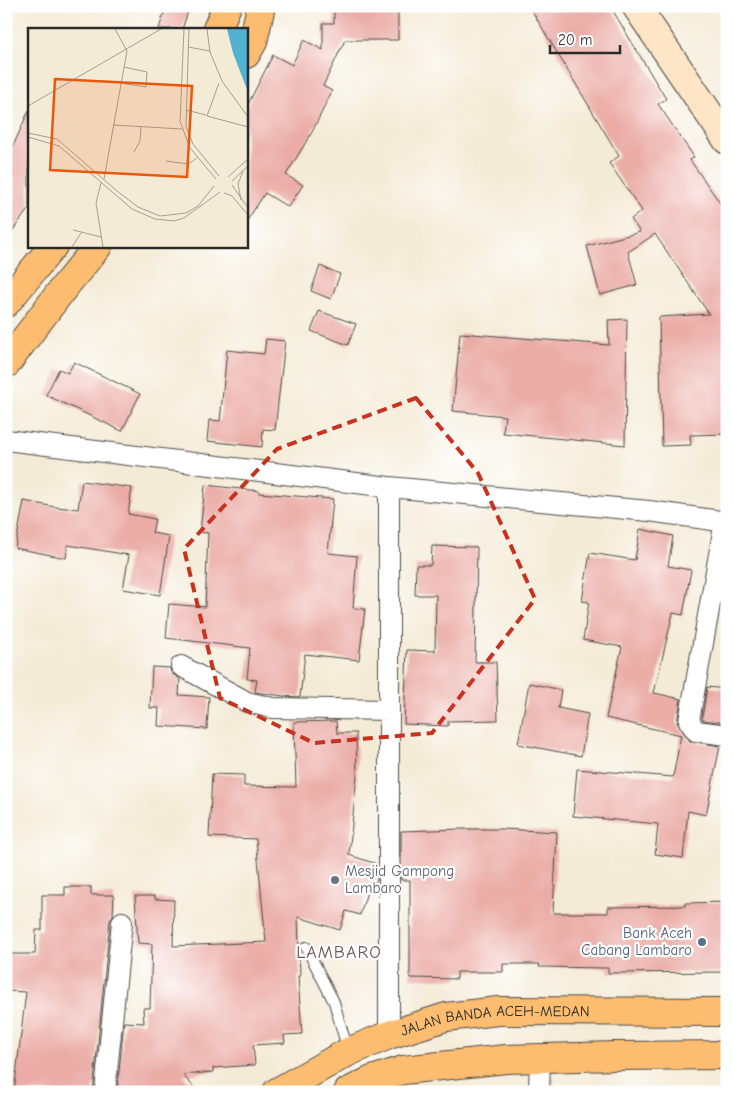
<svg xmlns="http://www.w3.org/2000/svg" width="733" height="1098" font-family="'Comic Neue',sans-serif">
<style>
.building{fill:#ebaca6}
.lines{fill:none;stroke-linecap:round;stroke-linejoin:round}
.lane-casing{stroke:#494845;stroke-width:12}
.street-casing{stroke:#494845;stroke-width:22}
.secondary-casing{stroke:#494845;stroke-width:30}
.highway-casing{stroke:#494845;stroke-width:30}
.lane{stroke:#fff;stroke-width:10}
.street{stroke:#fff;stroke-width:20}
.secondary{stroke:#fee5c5;stroke-width:28}
.highway{stroke:#fcbd6f;stroke-width:28}
.marked{fill:none;stroke:#c8321e;stroke-width:4;stroke-dasharray:10 6;stroke-linejoin:round}
.worship-dot{fill:#6b7280;stroke:#fff;stroke-width:2}
.service-dot{fill:#5c6f8a;stroke:#fff;stroke-width:2}
.labels{text-anchor:middle;dominant-baseline:central;stroke-width:4.5;stroke-linejoin:round;paint-order:stroke}
.worship-label{font-size:15px;fill:#5b616d;stroke:#fff;text-anchor:start}
.service-label{font-size:15px;fill:#4e5e75;stroke:#fff;text-anchor:end}
.street-label{font-size:15px;fill:#2b2b2b;stroke:#fff}
.quarter-label{font-size:18px;letter-spacing:1px;fill:#6e5856;stroke:#fff}
.inset-road{fill:none;stroke:#a49e92;stroke-width:1}
.view{fill:#e8590c;fill-opacity:0.15;stroke:#e8590c;stroke-width:2.5}
.inset-edge{fill:none;stroke:#2b2b2b;stroke-width:2.5}
</style>
<rect width="100%" height="100%" fill="#fff"/>
<filter id="ink" filterUnits="userSpaceOnUse"><feTurbulence type="fractalNoise" baseFrequency=".02" numOctaves="2"/><feDisplacementMap in="SourceGraphic" scale="10" xChannelSelector="R" yChannelSelector="G"/><feConvolveMatrix kernelMatrix="1 2 1 2 8 2 1 2 1" color-interpolation-filters="sRGB"/></filter>
<filter id="wash" filterUnits="userSpaceOnUse"><feTurbulence type="fractalNoise" baseFrequency=".0096" numOctaves="4" result="noise"/><feDisplacementMap in="SourceGraphic" scale="20" xChannelSelector="R" yChannelSelector="G"/><feGaussianBlur stdDeviation="1.12" result="paint"/><feColorMatrix in="noise" values="0 0 0 0 0 0 0 0 0 0 0 0 0 0 0 0 0 1.4 0 .05"/><feComposite in="paint" operator="in"/></filter>
<g filter="url(#wash)">
<rect width="100%" height="100%" fill="#f4ebd7"/>
<g id="blocks">
<path class="building" d="M166,6H190L182,29H159Z
M334,6H398V40H345L323,86L332,91L312,132L286,175L303,185L288,207L265,193L246,222V108L273,55L292,65L304,40L323,50V23H334Z
M529,6H610L666,99L658,104L694,157L690,160L727,213V434L690,435L691,445L662,446L659,317L709,314L655,234L628,252L637,285L600,295L587,246L640,232L631,219L642,211L609,163L619,156Z
M29,110V208L6,240V162Z
M320,266L340,274L331,299L311,291Z
M319,311L356,324L348,345L311,331Z
M627,319L625,445L503,433L505,416L453,411L460,333L609,345L608,320Z
M266,339L285,341L275,430L263,429L262,447L207,441L209,420L220,421L227,350L264,354Z
M74,362L140,394L122,431L46,395L59,369L68,373Z
M82,481L132,488L128,514L155,519L152,533L169,536L160,595L123,589L129,555L68,545L66,558L15,548L24,501L55,507L78,509Z
M205,485L259,491V493L333,499L328,553L357,556L353,608L365,609L359,660L305,654L300,697L283,696L255,692L257,680L247,679L250,648L166,638L169,604L205,607L208,533L200,532Z
M640,529L673,536L668,566L691,570L683,615L673,613L654,693L681,699L677,723L690,741L720,746L706,815L688,811L683,858L655,854L658,824L573,816L577,769L673,777L681,735L606,718L622,647L583,640L589,602L582,601L590,553L635,560Z
M432,546L477,547L475,662H496L498,720L448,721V726L404,724L407,650L435,651L436,595H415L416,565H431Z
M152,667L170,668L171,673L180,679L179,695L209,697L207,729L158,726L159,708H150Z
M529,683L561,690L558,708L588,714L581,756L518,744Z
M707,687L727,689V723L703,720L702,718Z
M336,721L337,733H356L357,775L349,855L377,864V881L370,882L360,915L346,911L340,930L298,917L300,976H298L302,1034L284,1035L285,1043L253,1045L255,1065L213,1068V1072L183,1075L198,1092H117L124,1022L144,1023L143,1008H150L152,944L138,943L135,896H155V899L174,900L173,946L266,942L256,839L209,837L212,774L244,775V786L296,787L294,722Z
M464,829H502L557,832L553,913H608V907L685,906V903L727,902V972L608,973V968L539,967L540,964H503V972H457V979L410,978V880H401V831Z
M65,887H91V895H114L113,915L110,921L93,1092H14L26,992L6,991V954H35L36,930H42V895H65Z"/>
</g>
</g>
<g filter="url(#ink)">
<use href="#blocks" fill-opacity="0" stroke="#494845" stroke-width="1"/>
<g class="lines">
<g class="lane-casing">
<path id="lane" d="M306,947L334,1002L348,1051"/>
</g>
<g class="street-casing">
<path id="street" d="M6,440L389,487L649,511L727,522
M725,521L689,721L696,731L727,735
M181,666L247,702L273,708L389,710
M389,1035V487
M105,1092L122,922
M539,1092L540,1057"/>
</g>
<g class="secondary-casing">
<path id="secondary" d="M636,6L727,140"/>
</g>
<g class="highway-casing">
<g id="highway">
<path d="M217,29L227,6"/>
<path d="M246,54L253,42L261,6"/>
<path d="M6,303L53,246"/>
<path d="M6,364L65,286L98,246"/>
<path id="s1" d="M277,1092L348,1052L389,1035L446,1017L498,1011L727,1012"/>
<path d="M348,1092L372,1080L403,1070L506,1059L616,1056L727,1055"/>
</g>
</g>
<use href="#lane" class="lane"/>
<use href="#street" class="street"/>
<use href="#secondary" class="secondary"/>
<use href="#highway" class="highway"/>
</g>
</g>
<path class="marked" d="M416,398L478,473L535,599L432,733L314,743L220,698L184,549L277,449Z"/>
<circle class="worship-dot" cx="335" cy="880" r="5"/>
<circle class="service-dot" cx="702" cy="942" r="5"/>
<g class="labels">
<g class="worship-label">
<text x="345" y="871">Mesjid Gampong<tspan x="345" dy="17">Lambaro</tspan></text>
</g>
<g class="service-label">
<text x="692" y="933">Bank Aceh<tspan x="692" dy="17">Cabang Lambaro</tspan></text>
</g>
<g class="street-label">
<text stroke="none"><textPath href="#s1" startOffset="234">JALAN BANDA ACEH-MEDAN</textPath></text>
</g>
<g class="quarter-label">
<text x="339" y="952">LAMBARO</text>
</g>
</g>
<g transform="translate(28 28)">
<rect width="220" height="220" fill="#f4ebd7"/>
<path d="M199,1H220V64L205,25Z" fill="#53b2d1"/>
<path class="inset-road" d="M156,1L152,93L162,120L188,151M161,1L158,99L165,116L191,148M179,1L182,24L194,53L220,89M160,19L182,23M92,55L118,59L119,44L96,39M191,55L179,88L220,99M0,78L133,1M158,82L178,87M85,97L154,101M0,105L29,111L89,163L110,179L132,188L158,185L170,178L186,158M0,109L31,118L104,181L127,191L146,193L156,190L192,164M106,124L112,113L113,98M138,133L160,136L169,130M200,149L220,131M76,151L99,23L87,1M204,153L220,138M73,155L68,175L75,219M204,157L220,180M196,165L204,168L220,187M213,172L210,156L215,143M45,202L73,209M44,219L53,205"/>
<path class="view" d="M27,51L164,58L159,149L22,142Z"/>
<rect width="220" height="220" class="inset-edge"/>
</g>
<rect width="733" height="1098" fill="none" stroke="#fff" stroke-width="25"/>
<path d="M550 45v8h70v-8" fill="none" stroke="#2b2b2b" stroke-width="2.5"/>
<text x="558" y="45" font-size="15" fill="#2b2b2b" stroke="#ffffff" stroke-width="4" paint-order="stroke">20 m</text>
</svg>
